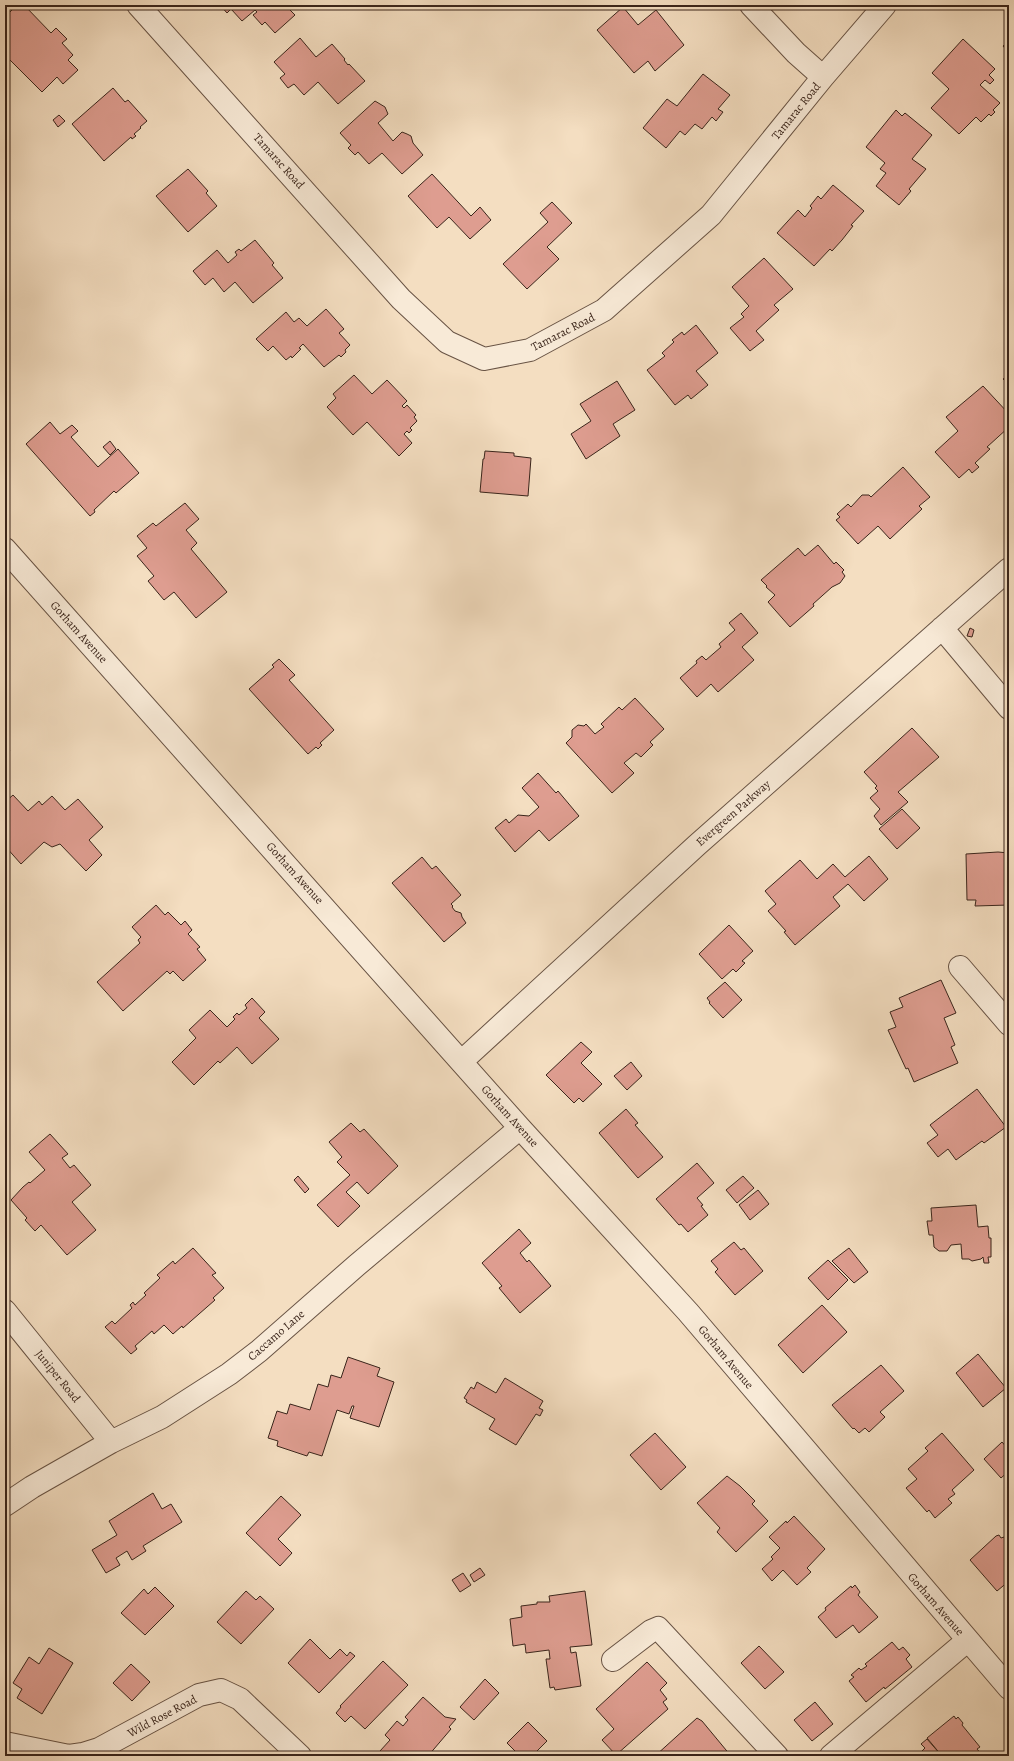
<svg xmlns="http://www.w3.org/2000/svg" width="1014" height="1761" font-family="Alegreya,serif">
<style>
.building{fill:#de9d90;stroke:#3a251b}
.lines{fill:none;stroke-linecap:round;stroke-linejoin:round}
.minor-casing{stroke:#685344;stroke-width:24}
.minor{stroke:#f8ead7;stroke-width:22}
.labels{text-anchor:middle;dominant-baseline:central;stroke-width:4;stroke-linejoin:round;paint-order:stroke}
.street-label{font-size:12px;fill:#3a251b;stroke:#f8ead7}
</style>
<rect width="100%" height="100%" fill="#f4dec1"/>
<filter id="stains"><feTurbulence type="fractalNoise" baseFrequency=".005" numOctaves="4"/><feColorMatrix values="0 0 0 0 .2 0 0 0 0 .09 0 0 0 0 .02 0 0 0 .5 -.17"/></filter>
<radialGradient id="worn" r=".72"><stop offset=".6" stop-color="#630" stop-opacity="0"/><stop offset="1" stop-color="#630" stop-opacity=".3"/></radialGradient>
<path class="building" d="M17,5H24L51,33L56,28L67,39L62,43L73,55L68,60L78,70L63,84L57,77L42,92L5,55L8,52L5,48V17Z
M220,5H291L293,7L290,10L295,15L275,33L265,22L262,25L253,15L257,12L255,10L242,21L231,9L227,13Z
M623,7L638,25L656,10L684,45L655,71L648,61L634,73L597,30Z
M300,38L316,57L332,44L345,59L344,60L348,65L349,64L365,81L338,104L318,82L304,95L294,84L288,88L280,78L285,74L274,62Z
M963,39L995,69L989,75L994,80L990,84L985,80L980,85L1000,103L993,110L995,112L991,116L989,114L981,122L976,117L959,134L931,108L949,89L932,73Z
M1009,41V53L1003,46Z
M703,74L730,95L718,109L723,112L716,121L712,117L702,129L695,124L685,135L680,131L666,148L643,128L667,99L677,106Z
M113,88L125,102L128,100L147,121L140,127L141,128L134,134L136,136L132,139L131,137L104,161L72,124Z
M375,101L385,107L388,114L378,123L393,141L402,132L407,134L411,136L413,143L423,155L402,174L382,153L369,164L358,152L355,155L348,148L351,145L340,133Z
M896,110L902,116L905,113L932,135L912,159L926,169L909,189L911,191L899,205L876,186L886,173L880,169L885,163L866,147Z
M59,115L65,121L58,127L53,120Z
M188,169L208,191L206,193L217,206L188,232L156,196Z
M432,174L471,216L480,207L491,220L470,239L449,217L437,228L408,196Z
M833,185L864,211L851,225L853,226L842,240L832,251L830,249L814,266L777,233L798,210L805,217L812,208L810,206L818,196L821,199Z
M552,202L572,223L547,247L559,259L527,289L503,264L548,222L540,213Z
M255,240L274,263L272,265L283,278L253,303L235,282L224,292L213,278L205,285L193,271L217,250L228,263L237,255L235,252L239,249L241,251Z
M764,258L793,289L774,305L779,310L756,331L764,340L750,351L730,328L744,317L741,314L749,306L732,287Z
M326,309L344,329L339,333L350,345L345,350L346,352L341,357L339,355L324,367L303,344L299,348L301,349L292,358L291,356L286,360L273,346L268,351L256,339L286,312L294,322L299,318L307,326Z
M696,325L718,353L696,371L708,385L691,399L688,395L675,405L647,370L665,356L662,353L674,342L672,340L682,332L684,335Z
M1009,374V385L1003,379Z
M354,375L372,394L387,380L407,401L402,406L404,408L407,405L416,415L414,417L417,421L410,428L412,430L409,433L407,431L404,434L412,443L399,456L367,422L353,435L327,407L336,398L333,394Z
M617,381L635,410L613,424L620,436L586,459L571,434L591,421L580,404Z
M983,386L1009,414V427L987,447L990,449L975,463L979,467L972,473L969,469L959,478L935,452L958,431L946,417Z
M50,422L60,434L72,425L78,431L71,437L98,467L118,449L139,473L116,493L114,491L94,510L95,512L90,516L26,444Z
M110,441L116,449L110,455L103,447Z
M485,451L514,453V456L531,458L528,496L480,492L483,459H484Z
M903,467L930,497L919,506L922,509L890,539L878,526L858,544L836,520L840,517L837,514L848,504L851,507L862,495H869L871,497Z
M185,503L199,519L186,530L197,543L191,549L227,592L196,618L174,592L164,600L148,581L154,576L137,556L147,548L137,536L153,523L156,526Z
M818,545L834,564L836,562L844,570L842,572L845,576L840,583L832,587L813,604L814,606L790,627L768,602L775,595L766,587L767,586L761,580L798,548L805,556Z
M741,613L758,633L742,647L754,660L718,692L711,684L697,697L680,678L697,663L696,661L702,656L706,660L721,647L719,644L735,630L729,623Z
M970,628L974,630L972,637L967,636Z
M279,659L295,675L289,680L334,730L320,743L322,745L318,749L316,747L308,754L249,689L274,667L272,665Z
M635,698L664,729L650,742L653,745L641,757L636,753L624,763L634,773L612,793L566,743L572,737V730L578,725L584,726L586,724L595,734L604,727L601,724L619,707L622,710Z
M912,728L939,757L898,792L908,802L881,825L874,816L880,809L870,798L878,791L875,788L877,786L864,772Z
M5,745L10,751L5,756Z
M538,773L556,793L558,791L579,816L549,841L539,830L515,852L495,828L506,819L509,823L518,815L529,816L539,807L522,788Z
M13,795L28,811L39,801L42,805L52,796L65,810L78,799L103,827L89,840L102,855L86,871L60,844L52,847L44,842L21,864L5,846V802Z
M902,809L920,828L897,849L879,829Z
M998,852L1009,853V905L975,906L976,900H967L966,854Z
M869,856L888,879L864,901L848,884L833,897L840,906L795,945L784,932L786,931L768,911L776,904L765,891L800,860L817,879L833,864L845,877Z
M422,857L432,869L436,866L461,895L451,904L453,906L452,907L455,911L461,913L462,917L466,923L444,942L392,883Z
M156,905L165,915L168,912L181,925L185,921L192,930L188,934L200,947L197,949L206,960L183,981L173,971L170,974L167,971L123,1011L97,982L140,943L138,940L141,937L132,927Z
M729,925L753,951L742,961L745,963L736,972L733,969L722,979L699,954Z
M941,980L956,1013L944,1018L955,1045L951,1047L958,1063L914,1082L908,1068L906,1069L888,1030L896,1027L890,1012L903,1007L899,998Z
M725,982L742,1000L723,1018L709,1003L710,1002L707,998Z
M252,998L265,1012L259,1018L279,1039L252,1064L237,1047L220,1063L218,1061L194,1085L172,1062L196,1038L189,1030L210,1010L227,1027L235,1019L233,1017L237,1013L239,1015L247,1008L245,1005Z
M581,1042L592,1052L581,1063L602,1084L583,1102L579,1098L574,1103L546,1075Z
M631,1062L642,1076L627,1090L614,1076Z
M977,1089L1006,1127L984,1143L982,1141L956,1160L948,1149L938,1157L927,1143L938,1135L930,1125Z
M626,1109L638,1123L635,1125L663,1157L638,1178L599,1133Z
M351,1123L360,1132L364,1129L398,1166L368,1194L357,1182L346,1192L360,1206L338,1227L317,1205L350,1175L337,1162L342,1157L329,1142Z
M50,1134L68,1154L62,1158L70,1168L74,1165L91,1185L72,1202L96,1230L67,1255L41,1225L35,1231L25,1220L27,1218L11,1200L23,1187L29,1182L30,1183L45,1170L29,1152Z
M697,1163L714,1183L697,1198L703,1205L701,1206L708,1215L688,1232L681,1224L679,1225L656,1199Z
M298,1176L309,1189L305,1193L294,1180Z
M743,1176L754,1188L737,1203L726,1190Z
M758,1190L769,1204L750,1220L739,1205Z
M976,1205L978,1227L988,1226L989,1238H991V1257H988L989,1263H984L983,1257L981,1259L972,1261L969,1259H962L961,1244L951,1245L947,1251H939L934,1247L933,1235H929L927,1221H932L931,1208Z
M519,1229L531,1243L520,1253L527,1262L529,1260L551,1286L520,1313L499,1288L502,1286L482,1263Z
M734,1242L741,1250L744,1248L763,1271L735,1295L715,1272L718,1269L711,1261Z
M193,1248L216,1273L212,1275L224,1288L213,1298L215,1300L183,1328L182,1326L173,1334L164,1325L154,1334L152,1331L135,1346L137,1349L131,1354L105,1327L112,1321L115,1324L132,1308L130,1305L133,1302L135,1305L146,1295L144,1293L160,1278L157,1275L173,1261L175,1264Z
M849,1248L868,1272L854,1283L832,1261Z
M828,1260L848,1280L828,1300L808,1278Z
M822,1305L847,1332L803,1373L778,1345Z
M978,1354L1006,1388L983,1407L956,1373Z
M348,1357L380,1368L377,1376L394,1382L379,1427L350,1418L354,1406H352L349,1414L337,1410L322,1456L309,1452L307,1456L277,1446L278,1441L268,1438L277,1411L287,1414L290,1404L310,1410L318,1384L328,1387L331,1375L341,1378Z
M881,1365L904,1391L880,1412L885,1417L869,1432L865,1428L859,1433L854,1428L853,1429L832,1405Z
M505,1378L543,1401L539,1408L543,1410L540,1416L536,1414L516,1445L489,1429L495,1419L466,1402L467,1400L464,1398L471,1387L474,1389L477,1382L496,1393Z
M655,1433L686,1467L661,1490L630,1455Z
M942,1433L974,1470L952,1490L955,1494L948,1499L952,1503L935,1518L929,1510L927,1512L906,1488L917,1479L908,1469L928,1451L925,1448Z
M1002,1442L1009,1450V1471L1001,1478L984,1459Z
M727,1476L740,1486L755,1501L752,1504L768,1521L736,1552L717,1532L720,1528L697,1503Z
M153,1493L162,1509L171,1504L182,1522L143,1546L146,1551L132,1560L127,1551L116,1558L120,1565L106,1573L92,1550L117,1535L109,1521Z
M281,1496L301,1515L278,1539L292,1553L280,1566L246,1533Z
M794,1516L825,1549L807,1568L811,1572L797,1585L783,1570L772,1581L762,1569L773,1559L771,1557L780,1548L769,1537L786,1521L787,1523Z
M999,1535L1001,1538L1004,1537L1009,1546V1567L1007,1569L1009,1571V1581L997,1591L970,1560L996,1536Z
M480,1568L485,1575L474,1582L470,1575Z
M463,1573L471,1585L460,1592L452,1580Z
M855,1585L860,1592L858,1595L878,1617L859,1633L853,1625L836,1638L818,1617L826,1610L825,1608L851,1586L852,1588Z
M155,1587L174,1606L145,1635L121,1613L144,1589L148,1594Z
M246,1591L256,1600L260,1596L274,1609L241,1644L217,1622Z
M585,1591L592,1645L570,1647L571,1653L576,1652L581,1686L555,1690L554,1687L550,1688L546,1659H550L549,1650L526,1653L525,1644L513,1646L510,1619L522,1617L521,1606L537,1604V1602H550L549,1596Z
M310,1639L330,1659L340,1649L347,1656L350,1652L355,1656L319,1693L288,1663Z
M892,1642L899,1650L903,1647L910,1655L906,1659L912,1667L885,1689L884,1687L866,1702L849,1681L854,1677L851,1675L859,1668L861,1670L867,1666L865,1664Z
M759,1646L784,1672L765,1689L741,1663Z
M49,1648L73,1663L42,1714L17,1698L22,1689L13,1683L29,1657L39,1664Z
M383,1661L408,1685L365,1729L351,1716L345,1722L336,1713L341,1707L340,1706Z
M647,1662L667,1683L660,1690L667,1699L663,1702L668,1709L616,1755L602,1740L614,1729L596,1709Z
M131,1664L150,1682L132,1701L113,1683Z
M485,1679L499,1693L474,1720L460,1707Z
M423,1697L445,1717L456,1719L449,1727L451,1729L428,1756H379L382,1753L380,1751L390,1740L385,1735L397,1721L403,1726L408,1720L405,1717Z
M815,1702L833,1724L812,1741L794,1720Z
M954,1716L956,1719L958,1717L963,1723L962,1725L980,1747L977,1749L983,1756H942L927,1738Z
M697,1718L702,1721L731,1756H655Z
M528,1722L547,1741L532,1756H520L507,1743Z
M927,1739L941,1755L940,1756H931L930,1754L926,1756L922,1751L925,1748L921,1744Z"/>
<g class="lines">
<g class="minor-casing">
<path id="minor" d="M138,5L401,299L447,342L484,359L530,350L604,310L711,215L823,77L885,5
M751,5L796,53L823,77
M5,549L520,1128L688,1312L1009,1688
M942,628L1009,708
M960,967L1009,1024
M462,1061L697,845L1009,569
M5,1311L111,1442
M5,1505L32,1487L111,1442L162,1417L229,1374L259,1351L357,1265L520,1128
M613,1660L651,1631L658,1628L777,1756
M5,1743L69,1756L83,1754L99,1749L199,1695L221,1690L240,1699L300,1756
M831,1756L968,1640"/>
</g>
<use href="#minor" class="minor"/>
</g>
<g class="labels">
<g class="street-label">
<text transform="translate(796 111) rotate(-51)">Tamarac Road</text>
<text transform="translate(279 161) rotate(48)">Tamarac Road</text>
<text transform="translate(563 332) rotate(-27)">Tamarac Road</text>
<text transform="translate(79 632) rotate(48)">Gorham Avenue</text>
<text transform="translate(733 813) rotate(-41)">Evergreen Parkway</text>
<text transform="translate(295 873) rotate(48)">Gorham Avenue</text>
<text transform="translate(510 1116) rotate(48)">Gorham Avenue</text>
<text transform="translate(276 1335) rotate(-41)">Caccamo Lane</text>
<text transform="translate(726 1357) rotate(50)">Gorham Avenue</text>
<text transform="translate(58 1376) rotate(51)">Juniper Road</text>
<text transform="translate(936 1604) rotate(49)">Gorham Avenue</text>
<text transform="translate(162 1716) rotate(-28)">Wild Rose Road</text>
</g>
</g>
<rect width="1014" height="1761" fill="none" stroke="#f4dec1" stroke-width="20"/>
<rect x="6" y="6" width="1002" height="1749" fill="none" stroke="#3a251b" stroke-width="2"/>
<rect x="10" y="10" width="994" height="1741" fill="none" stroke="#3a251b"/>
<rect width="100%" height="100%" filter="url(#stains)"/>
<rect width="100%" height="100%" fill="url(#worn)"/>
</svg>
